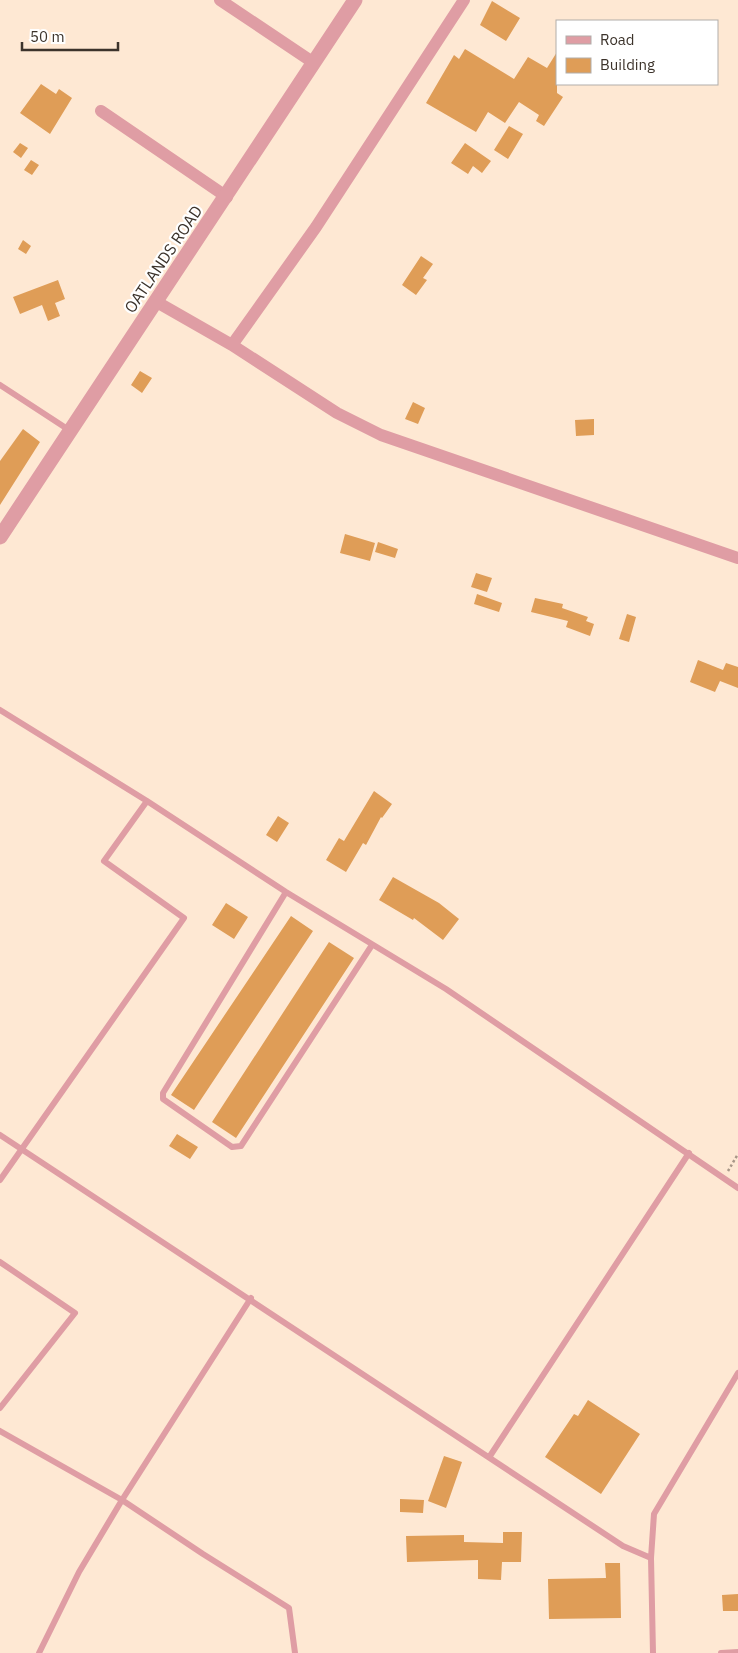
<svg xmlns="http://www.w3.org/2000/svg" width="738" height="1653" font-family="'IBM Plex Sans',sans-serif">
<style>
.building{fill:#df9d57}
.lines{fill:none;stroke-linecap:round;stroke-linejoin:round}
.path{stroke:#a89788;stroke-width:2.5;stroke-dasharray:2.5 2.5;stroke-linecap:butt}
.service{stroke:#df9da4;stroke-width:6}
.minor{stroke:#df9da4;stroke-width:12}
.tertiary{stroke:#df9da4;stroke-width:15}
.labels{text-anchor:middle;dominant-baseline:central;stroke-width:4.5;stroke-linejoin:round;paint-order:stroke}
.street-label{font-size:16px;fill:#3c332b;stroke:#fff}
</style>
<rect width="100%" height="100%" fill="#fee8d3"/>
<path class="building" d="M492,1L520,18L506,41L480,25Z
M465,49L514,79L528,57L547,68L557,52V93L563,97L544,126L536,121L539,115L519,102L505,123L488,112L476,132L426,103L454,55L459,59Z
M41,84L56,94L59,89L72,98L50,134L20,113Z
M509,126L523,134L508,159L494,150Z
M20,143L28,148L21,158L13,152Z
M465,143L491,161L482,173L473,166L468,174L451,163Z
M31,160L39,165L32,175L24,170Z
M23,240L31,246L26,254L18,249Z
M421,256L433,264L423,278L427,280L416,295L402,285Z
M58,280L65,299L55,303L60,316L48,321L42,305L20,314L13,297Z
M140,371L152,378L142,393L131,385Z
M413,402L425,408L418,424L405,419Z
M594,419V435L576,436L575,420Z
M23,429L40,442L0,505V461Z
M345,534L375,543L370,561L340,553Z
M378,542L398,549L395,558L375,552Z
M476,573L492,578L487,592L471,587Z
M477,594L502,603L499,612L474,604Z
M535,598L563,604L562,608L588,617L586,621L594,624L590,636L566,627L568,621L531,612Z
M627,614L636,617L629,642L619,639Z
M698,660L723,670L726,663L738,667V688L720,681L715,692L690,682Z
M374,791L392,804L382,818L381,817L366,845L363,843L346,872L326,860L339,838L344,841Z
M278,816L289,823L277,842L266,835Z
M393,877L439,903L459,919L443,940L414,918L413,920L379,900Z
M226,903L248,917L234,939L212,925Z
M291,916L313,931L194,1110L171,1095Z
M329,942L354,958L236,1138L212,1122Z
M177,1134L198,1147L190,1159L169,1146Z
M588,1400L640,1434L601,1494L545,1457L574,1414L578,1416Z
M444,1456L462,1462L446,1508L428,1501Z
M400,1499L424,1500L423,1513L400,1512Z
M503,1532H522L521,1562H502L501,1580L478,1579V1560L407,1562L406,1536L464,1535V1542L503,1543Z
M605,1563H620L621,1618L549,1619L548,1579L606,1578Z
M738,1594V1611H723L722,1595Z"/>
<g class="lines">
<path class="path" d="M728,1171L738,1154"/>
<path class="service" d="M0,385L69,430
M0,710L147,801L286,892L446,989L738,1188
M286,892L163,1093V1099L232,1147L241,1146L372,945
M0,1135L623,1546L651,1558
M0,1180L184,918L104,861L147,801
M0,1262L75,1313L0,1408
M0,1431L122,1500L203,1554L289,1608L295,1653
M490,1456L689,1153
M39,1653L79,1572L122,1500L251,1298
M653,1653L651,1558L654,1514L738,1373
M721,1653L738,1652"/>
<path class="minor" d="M220,0L314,63
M101,111L227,197
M155,301L232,345L337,413L381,435L738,558
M232,345L316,227L464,0"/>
<path class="tertiary" d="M0,537C118,358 238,180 355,0"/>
</g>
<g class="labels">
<g class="street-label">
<text transform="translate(163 259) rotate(-56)">OATLANDS ROAD</text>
</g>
</g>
<rect x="556" y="20" width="162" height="65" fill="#ffffff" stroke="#b1adaa"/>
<rect x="566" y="36" width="25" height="8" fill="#df9da4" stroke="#b1adaa"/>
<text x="600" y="45" font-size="15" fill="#3c332b">Road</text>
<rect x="566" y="58" width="25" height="15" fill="#df9d57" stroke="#b1adaa"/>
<text x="600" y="70" font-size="15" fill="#3c332b">Building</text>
<path d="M22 42v8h96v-8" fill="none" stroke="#3c332b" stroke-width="2.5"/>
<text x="30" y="42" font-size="15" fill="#3c332b" stroke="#ffffff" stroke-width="4" paint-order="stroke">50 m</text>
</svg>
